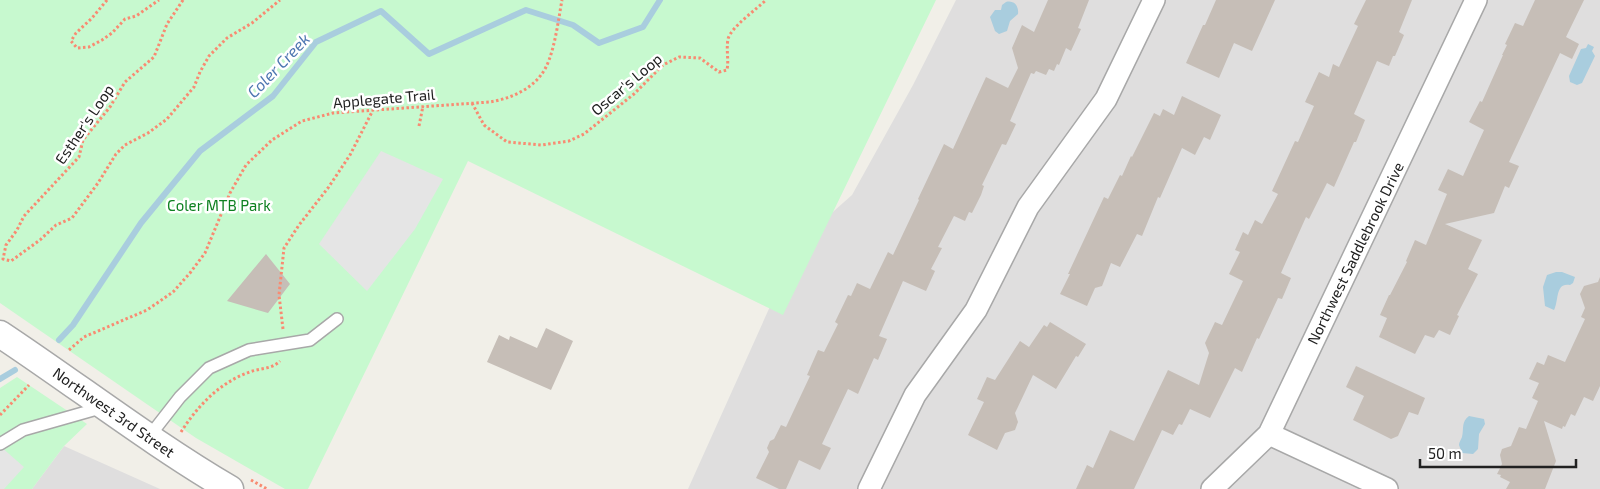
<svg xmlns="http://www.w3.org/2000/svg" width="1600" height="489" font-family="'Exo 2',sans-serif">
<style>
.residential{fill:#dfdede}
.park{fill:#c7f9cf}
.parking{fill:#e5e5e5}
.water{fill:#a9cdde}
.lines{fill:none;stroke-linecap:round;stroke-linejoin:round}
.stream{stroke:#a9cdde;stroke-width:6}
.building{fill:#c6beb7}
.service-casing{stroke:#a8a8a8;stroke-width:14}
.minor-casing{stroke:#a8a8a8;stroke-width:24}
.tertiary-casing{stroke:#a8a8a8;stroke-width:29}
.path{stroke:#f88b72;stroke-width:3;stroke-dasharray:2.5 2.5;stroke-linecap:butt}
.service{stroke:#fff;stroke-width:11}
.minor{stroke:#fff;stroke-width:21}
.tertiary{stroke:#fff;stroke-width:26}
.labels{text-anchor:middle;dominant-baseline:central;stroke-width:5;stroke-linejoin:round;paint-order:stroke}
.street-label{font-size:15px;fill:#212121;stroke:#fff}
.park-label{font-size:15px;fill:#0e8121;stroke:#fff}
.water-label{font-size:16px;font-style:italic;fill:#4e77b1;stroke:#fff}
</style>
<rect width="100%" height="100%" fill="#f1efe8"/>
<path class="residential" d="M956,0H1600V489H688L799,242L852,195L913,85Z
M64,446L160,489H32Z"/>
<path class="park" d="M0,0H936L783,315L468,161L308,489H285L196,438L0,303Z
M17,377L87,424L64,446L32,489H0V388Z"/>
<path class="parking" d="M381,151L443,179L415,229L367,291L319,244Z
M0,446L24,467L4,489H0Z"/>
<path class="water" d="M1006,2C1014,0 1019,6 1018,14L1010,21L1007,31L999,34L995,31L990,17L995,10H1001L1002,5Z
M1588,44L1594,47L1592,51L1595,56L1582,83L1577,85L1570,82L1569,76L1581,49L1586,48Z
M1556,272H1562L1575,277L1573,283L1570,285C1555,282 1559,301 1554,310L1545,306L1543,287L1547,275Z
M1469,416L1484,419L1485,424L1479,434L1478,449L1473,454L1462,453L1459,445C1459,442 1461,440 1462,437C1464,428 1461,422 1469,416Z"/>
<g class="lines">
<path class="stream" d="M59,340L73,325L141,223L200,151L273,96L316,42L381,11L429,54L526,10L573,25L599,43L643,27L660,0
M0,379L15,370"/>
</g>
<path class="building" d="M1048,0H1089L1078,28L1081,29L1071,51L1066,48L1059,65L1057,64L1054,71L1049,69L1046,75L1036,71L1034,74L1031,73L1010,121L1016,124L1006,145L1002,144L982,185L984,186L981,195L972,213L969,212L965,221L954,216L938,247L942,248L931,269L935,271L926,291L903,281L879,336L887,339L878,360L874,358L858,394L848,389L822,444L831,448L820,470L799,460L786,489H779L756,478L769,452L767,448L770,441L774,439L781,425L786,427L810,376L807,375L818,350L824,352L838,324L835,322L848,295L851,296L857,283L870,289L888,252L893,255L919,200L918,199L944,144L953,149L986,77L1008,88L1018,68L1012,48L1022,25L1034,32Z
M1216,0H1275L1252,51L1234,43L1219,78L1186,63L1203,25H1205Z
M1366,0H1412L1399,32L1404,35L1395,56H1393L1389,66L1377,61L1354,114L1365,120L1356,142H1354L1334,187L1327,183L1309,219L1306,217L1281,273L1291,278L1282,299L1278,298L1259,339L1257,338L1242,372L1235,368L1210,418L1190,409L1182,425L1179,424L1173,435L1162,430L1134,489H1076L1087,465L1093,468L1110,430L1134,441L1168,370L1199,385L1209,353L1205,343L1215,322L1222,325L1243,281L1229,274L1240,252L1235,250L1243,232L1248,235L1255,220L1262,224L1278,194L1272,191L1295,141L1298,142L1314,106L1305,102L1319,72L1329,77L1333,64L1339,67L1358,26L1354,24Z
M1535,0H1584L1566,37L1579,44L1572,59L1560,53L1509,162L1519,166L1509,188L1505,186L1494,213L1445,224L1482,240L1468,269L1478,274L1457,315L1459,316L1450,335L1439,330L1434,338L1425,335L1415,354L1379,337L1387,318L1380,315L1389,295H1390L1407,262L1406,261L1415,240L1426,245L1447,194L1438,190L1448,169L1463,176L1484,130L1469,122L1480,101L1482,102L1503,55H1502L1507,45L1505,44L1515,23L1523,26Z
M1182,96L1221,115L1210,140L1204,137L1195,155L1182,148L1160,198L1158,197L1142,236L1137,234L1120,267L1111,263L1102,286L1095,288L1087,306L1060,294L1070,274H1068L1104,197L1108,199L1120,175L1122,176L1131,156L1132,157L1154,113L1160,116L1163,109L1174,115Z
M266,254L290,284L268,313L227,301Z
M1600,277V386L1593,401L1584,397L1575,416L1571,414L1565,427L1563,426L1562,429L1544,421L1556,461L1545,489H1506L1510,482L1500,477L1501,475L1497,474L1502,464L1500,455L1502,449L1511,446L1519,427L1526,429L1538,401L1532,398L1539,383L1529,379L1537,362L1544,365L1548,355L1565,362L1585,319L1581,317L1585,308L1580,294L1584,286L1598,282Z
M1050,322L1086,344L1078,357L1076,356L1056,389L1033,375L1015,413L1018,422L1015,430L1005,433L997,450L968,435L984,402L977,399L987,377L995,380L1020,341L1029,347L1044,325L1047,327Z
M546,328L573,341L551,390L487,362L499,335L509,340L510,336L537,348Z
M1356,366L1425,398L1418,415L1409,412L1398,436L1391,439L1353,420L1364,396L1346,387Z"/>
<g class="lines">
<g class="service-casing">
<path id="service" d="M148,438L180,397L209,368L249,350L310,340L337,319
M0,444L23,430L104,407"/>
</g>
<g class="minor-casing">
<path id="minor" d="M1269,434L1387,489
M869,489L915,395L976,310L1028,207L1106,99L1154,0
M1212,489L1269,434L1476,0"/>
</g>
<g class="tertiary-casing">
<path id="tertiary" d="M0,334C77,385 150,442 230,489"/>
</g>
<path class="path" d="M107,0L92,18L76,33L71,41L77,48L89,47L102,40L112,33L125,19L136,16L159,0
M183,0L167,24L154,57L125,82L110,107L83,140L79,157L24,216L17,230L6,245L3,259L11,261L40,240L56,225L72,218L98,183L116,154L125,145L148,133L167,119L194,87L200,72L209,56L227,38L252,23L280,0
M472,103L484,125L507,142L542,145L569,141L584,134L634,94L663,65L679,57L700,58L719,72L727,70C729,60 726,50 728,39C731,27 757,9 766,0
M419,126L423,106
M283,329L279,295L284,248L299,225L328,188L350,155L373,110
M69,350L84,337L147,310L173,292L190,273L205,253L230,193L246,165L272,140L302,121L333,113L490,102C508,99 529,91 541,75C554,59 558,21 562,0
M0,415L29,385
M181,432C197,407 218,384 247,373C258,368 271,370 280,361
M251,480L267,489"/>
<use href="#service" class="service"/>
<use href="#minor" class="minor"/>
<use href="#tertiary" class="tertiary"/>
</g>
<g class="labels">
<g class="street-label">
<text transform="translate(626 84) rotate(-40)">Oscar's Loop</text>
<text transform="translate(384 98) rotate(-5)">Applegate Trail</text>
<text transform="translate(84 124) rotate(-56)">Esther's Loop</text>
<text transform="translate(1355 253) rotate(-64)">Northwest Saddlebrook Drive</text>
<text transform="translate(114 412) rotate(35)">Northwest 3rd Street</text>
</g>
<g class="park-label">
<text x="219" y="205">Coler MTB Park</text>
</g>
<g class="water-label">
<text transform="translate(278 65) rotate(-46)">Coler Creek</text>
</g>
</g>
<path d="M1420 459v8h156v-8" fill="none" stroke="#212121" stroke-width="2.5"/>
<text x="1428" y="459" font-size="15" fill="#212121" stroke="#ffffff" stroke-width="4" paint-order="stroke">50 m</text>
</svg>
